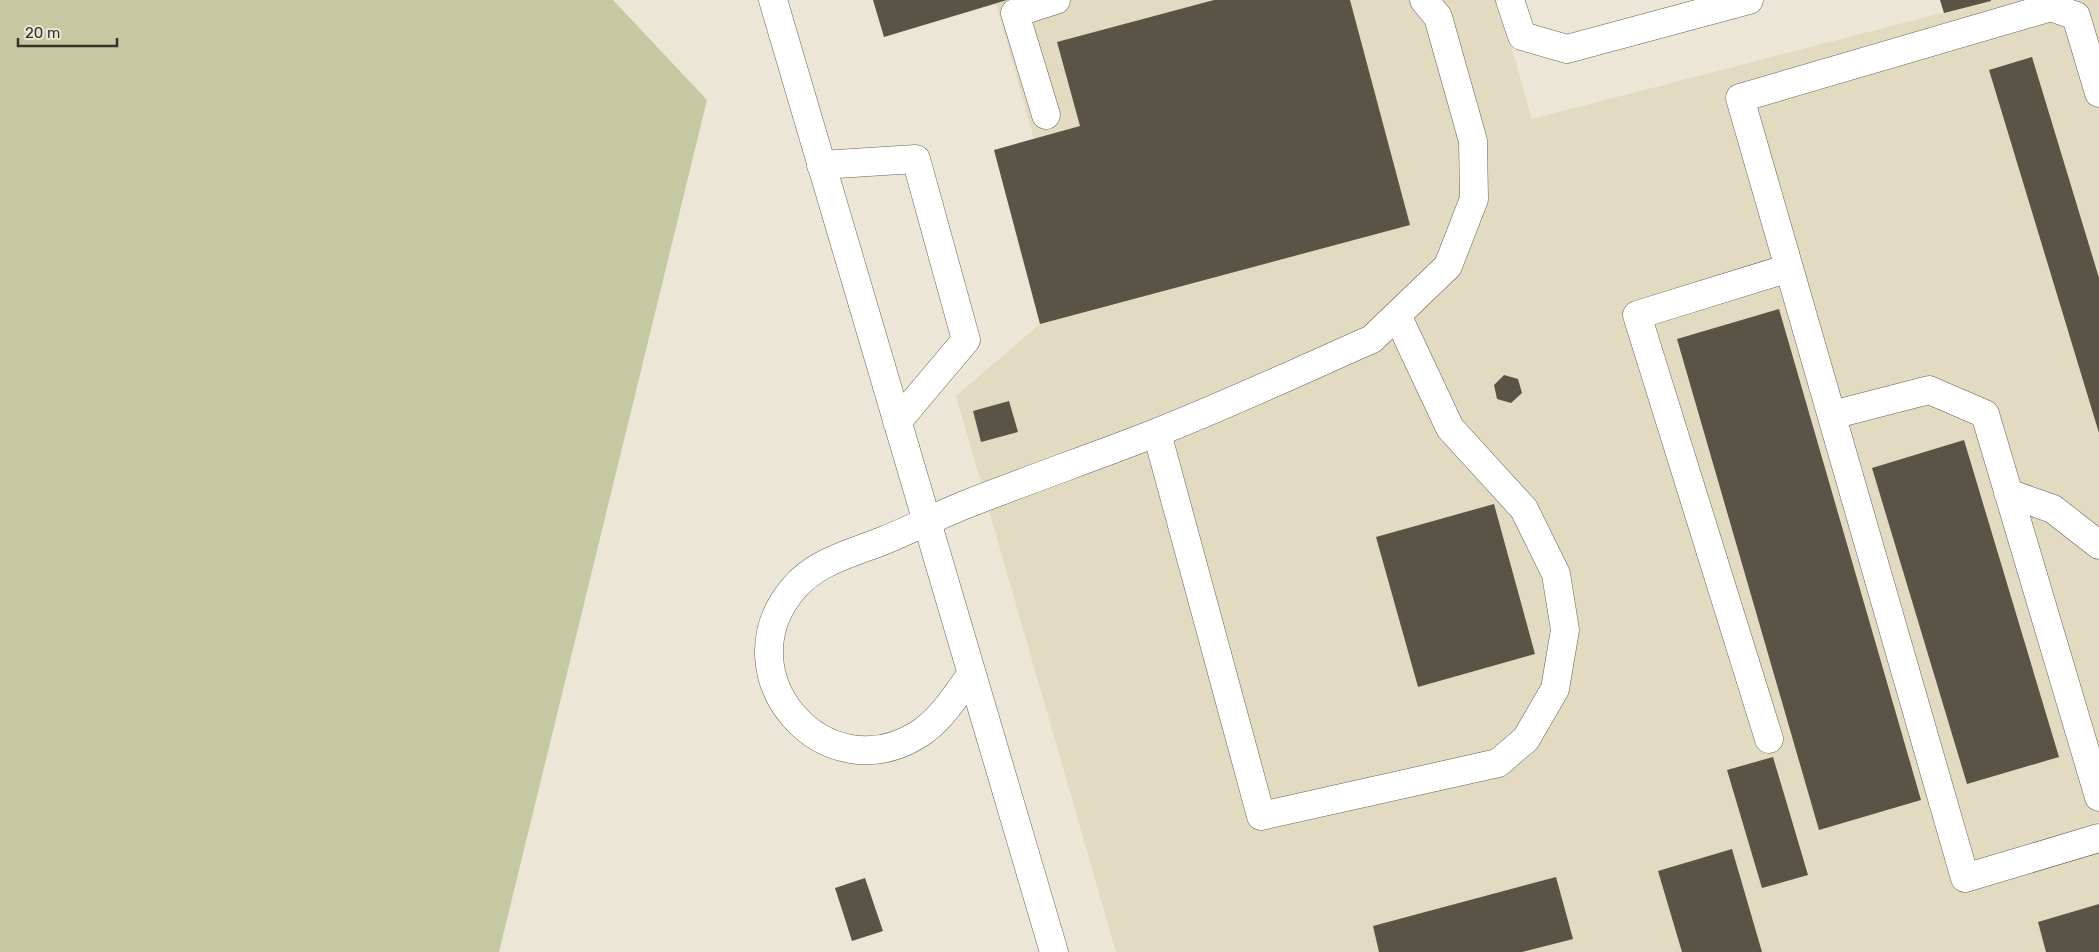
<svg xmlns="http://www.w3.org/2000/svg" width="2099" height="952" font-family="Rubik,sans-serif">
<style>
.built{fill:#e3dac2}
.green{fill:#c5c9a1}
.building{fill:#595445}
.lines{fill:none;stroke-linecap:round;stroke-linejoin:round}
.minor-casing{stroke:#666152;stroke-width:29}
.minor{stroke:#fff;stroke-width:28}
</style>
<rect width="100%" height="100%" fill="#ece6d6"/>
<path class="built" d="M873,0H1498L1532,119L1992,0H2099V952H1116L956,396L1040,324L994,150L1034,139L996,4L884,37Z"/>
<path class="green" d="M0,0H613L707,100L499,952H0Z"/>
<path class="building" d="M873,0H1007L884,37Z
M1214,0H1350L1410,225L1040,324L994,150L1080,126L1057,42Z
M1940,0H1991V1L1944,13Z
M2032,57L2099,278V433L1989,70Z
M1779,309L1921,800L1819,830L1677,339Z
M1504,375L1518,379L1522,393L1511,403L1497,399L1494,385Z
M1009,401L1018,432L981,442L973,411Z
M1964,440L2059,757L1967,784L1872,468Z
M1494,504L1535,654L1418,687L1376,537Z
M1773,757L1808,875L1762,888L1727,770Z
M1732,849L1762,952H1682L1658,871Z
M1556,877L1573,939L1522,952H1379L1373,926Z
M865,878L883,931L852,941L835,888Z
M2099,904V952H2046L2038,922Z"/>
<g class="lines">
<g class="minor-casing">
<path id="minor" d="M773,0L1054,952
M1510,0L1522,36L1567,49L1749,0
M2049,0L2051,7L2076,16L2099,93
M2051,7L1740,98L1965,878L2099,838
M1046,115L1015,13L1056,0
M821,165L916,159L966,340L897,422
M1832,415L1929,390L1985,414L2099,797
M1157,433L1261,816L1498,763L1526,739L1555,689L1565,630L1556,574L1524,509L1450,428L1397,315
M2008,493L2053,509L2099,545
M971,675C956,695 941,720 919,734C825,794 721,675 793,589C816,561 853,553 885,540C912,529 939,515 967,504C1028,480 1091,458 1153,434C1227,405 1300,371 1372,339L1448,266L1474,199L1473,141L1438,17L1424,0
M1769,739L1637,315L1789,268"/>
</g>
<use href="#minor" class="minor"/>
</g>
<path d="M18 38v8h99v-8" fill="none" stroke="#34322b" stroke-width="2.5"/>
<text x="25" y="38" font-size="15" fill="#34322b" stroke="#ece6d6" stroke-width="4" paint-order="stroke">20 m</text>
</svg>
